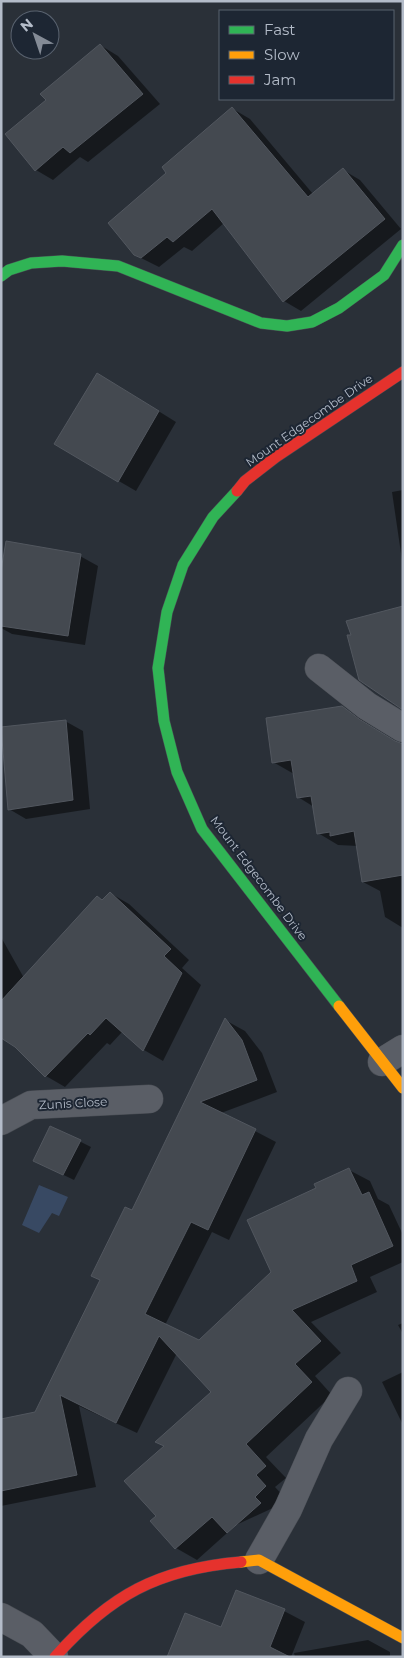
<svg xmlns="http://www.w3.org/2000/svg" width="404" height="1658" font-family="Montserrat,sans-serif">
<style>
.water{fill:#384963}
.shadow{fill:#0007}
.building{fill:#444950;stroke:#52575f}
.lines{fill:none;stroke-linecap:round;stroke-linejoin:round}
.street-casing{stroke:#484c53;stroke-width:29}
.fast-casing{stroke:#484c53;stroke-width:12}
.slow-casing{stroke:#484c53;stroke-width:12}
.jam-casing{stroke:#484c53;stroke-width:12}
.street{stroke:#5a5e66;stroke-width:28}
.fast{stroke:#30b455;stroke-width:11}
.slow{stroke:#ff9f0a;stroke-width:11}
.jam{stroke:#e5322d;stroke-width:11}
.labels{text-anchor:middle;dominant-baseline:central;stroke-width:4;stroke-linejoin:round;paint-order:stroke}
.street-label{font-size:12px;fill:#b4bcc9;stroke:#1d2633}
</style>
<rect width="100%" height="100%" fill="#2a3038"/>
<path class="water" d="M39,1185L68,1197L59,1216L52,1213L39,1233L22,1225Z"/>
<path class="shadow" d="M100,45L118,56L160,104L88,162L80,157L53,180L36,170L7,135L48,100Z
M233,109L250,119L313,194L343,170L360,180L401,229L301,311L284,301L224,223L192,251L184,247L159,267L135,255L168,173Z
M115,384L176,422L136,491L55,444Z
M403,490V567L392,492Z
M80,556L98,566L85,645L12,634L1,628V579Z
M342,707L392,740L403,791V928L385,917L380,891L363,882L358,846L338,845L318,833L314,807L298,797L294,774L273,762Z
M65,721L83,731L90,809L26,819L9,809L1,728Z
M110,893L129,904L189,960L182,968L201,985L163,1061L144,1050L123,1031L110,1045L107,1043L65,1087L46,1076L16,1046L1,1037V937L24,978L97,897L103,901Z
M225,1020L245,1031L262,1053L277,1092L221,1113L276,1142L229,1240L212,1232L165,1325L200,1342L272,1272L318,1189L349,1170L370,1181L378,1199L389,1205L403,1235V1262L370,1277L377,1292L311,1322L341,1353L315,1376L332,1395L266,1457L286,1478L275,1487L288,1501L236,1525L197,1560L176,1548L158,1516L165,1446L213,1392L177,1353L137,1433L79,1406L96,1487L1,1506V1420L35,1413L101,1280Z
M51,1127L91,1147L74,1180L45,1166Z
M403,1323V1334L398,1325Z
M403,1372V1425L382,1382Z
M284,1611L305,1622L291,1657H169L222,1629Z
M368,1640L390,1652V1657H295L294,1653Z"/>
<path class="building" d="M100,44L143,94L70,153L63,147L35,171L5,134L46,100L40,94Z
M232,107L308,197L343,168L385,219L283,302L212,209L173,242L167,237L141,258L134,255L108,223L166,173L162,167Z
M97,373L159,411L118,482L54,444Z
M6,541L81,554L68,636L1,626V571Z
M403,606V710L359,680L347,635H351L346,621Z
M342,706L359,719L395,741L403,744V875L362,882L354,831L330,836V832L317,834L311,796L297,798L291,760L272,763L266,718Z
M66,720L73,800L8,810L1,727Z
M110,892L171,949L164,956L182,973L143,1051L106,1018L90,1035L88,1033L45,1077L15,1047L1,1038V1001L97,896L102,900Z
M225,1018L242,1040L257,1080L200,1102L256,1129L208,1230L191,1222L145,1314L199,1340L271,1272L247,1220L316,1188L314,1184L349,1168L362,1195L369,1192L393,1246L351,1265L357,1281L292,1310L321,1341L295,1364L312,1382L246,1444L266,1466L256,1475L266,1486L255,1497L261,1503L227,1533L212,1517L175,1549L150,1521L156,1516L124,1481L164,1446L155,1442L211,1392L159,1336L116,1423L60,1395L77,1475L1,1491V1419L35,1412L100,1280L91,1276L125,1207L132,1210Z
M50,1126L81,1140L63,1175L33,1161Z
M236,1590L285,1609L270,1647L290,1657H167L185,1613L221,1627Z"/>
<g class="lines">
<g class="street-casing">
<path id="street" d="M319,668L367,706L403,728
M382,1062L403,1049
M1,1121L31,1105L149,1099
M259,1560L288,1509L319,1439L348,1391
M1,1617L32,1634L54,1657"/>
</g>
<g class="fast-casing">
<path id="fast" d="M1,276L9,270L31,263L62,261L118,266L261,323L287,326L312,322L339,308L384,275L403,245
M237,491L213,517L183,565L167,612L158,668L164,721L177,772L202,829L339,1006"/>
</g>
<g class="slow-casing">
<path id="slow" d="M339,1006L403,1088
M241,1562L259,1560L403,1638"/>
</g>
<g class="jam-casing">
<path id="jam" d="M237,491L245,481L276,457L403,372
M55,1657C110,1595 158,1569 241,1562"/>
</g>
<use href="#street" class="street"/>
<use href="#fast" class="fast"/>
<use href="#slow" class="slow"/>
<use href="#jam" class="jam"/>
</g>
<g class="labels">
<g class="street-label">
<text transform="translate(309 420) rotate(-35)">Mount Edgecombe Drive</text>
<text transform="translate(259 878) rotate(53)">Mount Edgecombe Drive</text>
<text transform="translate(73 1103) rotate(-3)">Zunis Close</text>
</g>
</g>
<rect width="404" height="1658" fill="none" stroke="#b4bcc9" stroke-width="5"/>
<rect x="219" y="10" width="175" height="90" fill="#1d2633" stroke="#59626f"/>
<rect x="229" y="26" width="25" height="8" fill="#30b455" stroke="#59626f"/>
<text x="264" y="35" font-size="15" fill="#b4bcc9">Fast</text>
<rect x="229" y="51" width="25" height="8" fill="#ff9f0a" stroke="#59626f"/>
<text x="264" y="60" font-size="15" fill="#b4bcc9">Slow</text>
<rect x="229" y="76" width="25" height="8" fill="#e5322d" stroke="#59626f"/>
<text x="264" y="85" font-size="15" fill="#b4bcc9">Jam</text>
<g transform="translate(35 35) rotate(320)"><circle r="24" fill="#1d2633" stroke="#59626f"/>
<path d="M0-4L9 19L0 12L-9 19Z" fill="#848b96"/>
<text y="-8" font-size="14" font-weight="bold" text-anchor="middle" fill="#b4bcc9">N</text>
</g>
</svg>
